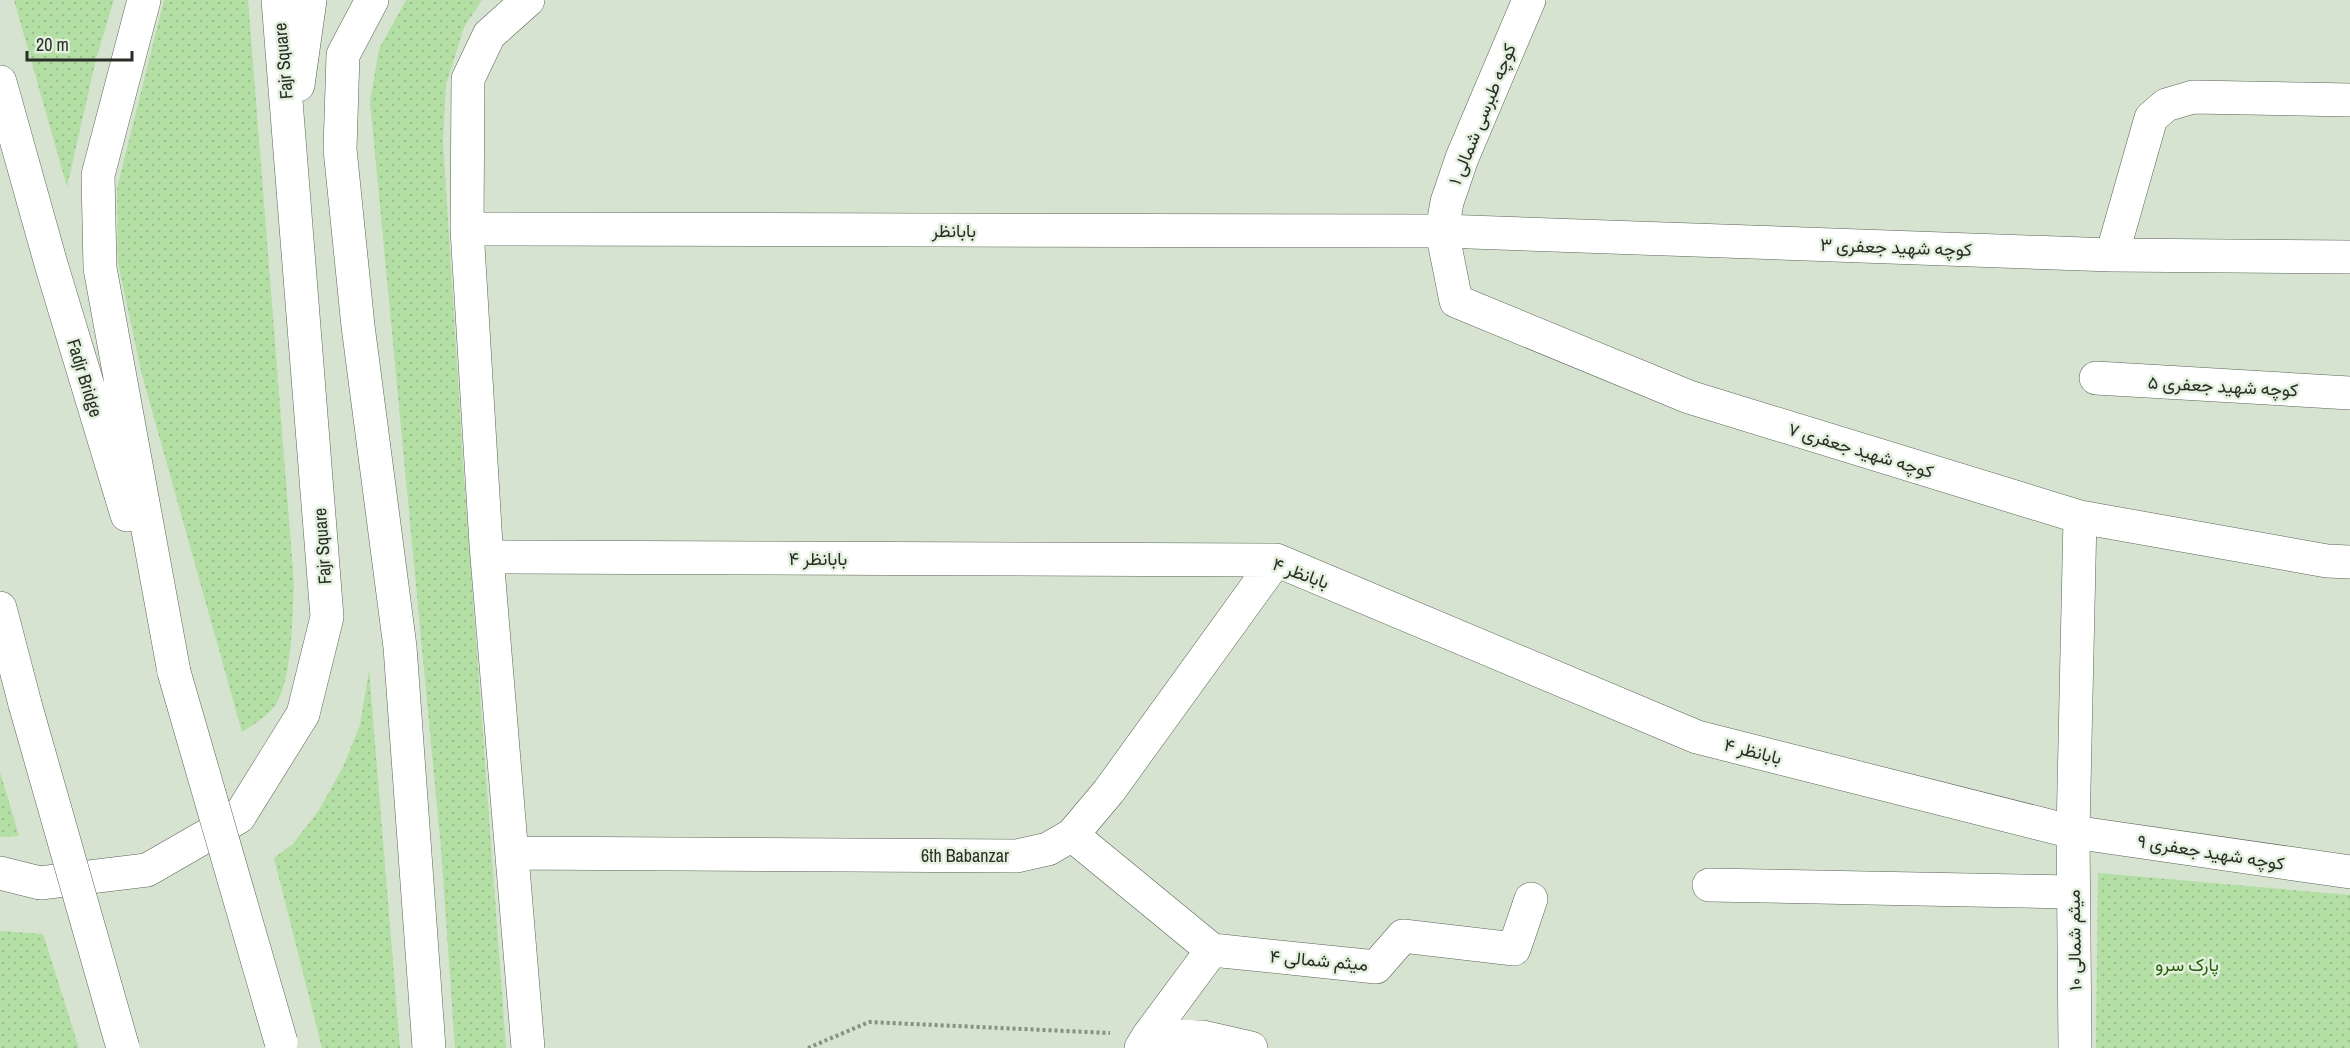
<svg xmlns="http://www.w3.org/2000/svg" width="2350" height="1048" font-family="'Archivo Narrow',Vazirmatn,sans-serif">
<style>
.grass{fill:url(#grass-dots)}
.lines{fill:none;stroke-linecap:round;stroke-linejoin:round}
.minor-casing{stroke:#596455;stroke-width:34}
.major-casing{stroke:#596455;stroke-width:34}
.highway-casing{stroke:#596455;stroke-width:34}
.path{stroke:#879083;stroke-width:4;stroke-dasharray:3 3;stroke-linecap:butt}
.minor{stroke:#fff;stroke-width:33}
.major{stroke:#fff;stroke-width:33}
.highway{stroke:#fff;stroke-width:33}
.highway-bridge-casing{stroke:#596455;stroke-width:34;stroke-linecap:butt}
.highway-bridge{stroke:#fff;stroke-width:33}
.labels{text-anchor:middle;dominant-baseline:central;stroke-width:5;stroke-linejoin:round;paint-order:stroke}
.street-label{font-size:18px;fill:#282d26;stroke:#e3f0de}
.park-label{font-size:18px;fill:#286008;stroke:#e3f0de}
</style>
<defs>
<pattern id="grass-dots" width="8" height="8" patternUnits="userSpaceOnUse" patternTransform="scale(1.5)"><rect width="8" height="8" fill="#b4dfa4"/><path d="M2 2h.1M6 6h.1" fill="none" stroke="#9bc08d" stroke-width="1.8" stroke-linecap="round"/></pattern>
</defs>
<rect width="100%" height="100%" fill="#d6e3d1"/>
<path class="grass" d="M14,0H114L96,59L67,187Z
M164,0H248L294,583C292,615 293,674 277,702C271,715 253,724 242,732L142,375L118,263L117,188Z
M406,0H482L464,27L446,85L443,141L464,477L506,1048H455L441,849L370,101L379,49Z
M369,670L400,1048H322L274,858L293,844L319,810L343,767L360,725Z
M0,772L19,836L0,837Z
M2098,873L2350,895V1048H2096Z
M0,931L43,934L79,1048H0Z"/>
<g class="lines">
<g class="minor-casing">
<path id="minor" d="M528,0L489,35L468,79L467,229L486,545L528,1048
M1529,0L1462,158L1447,202L1442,231L1456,301L1689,397L2080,517L2327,561L2350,562
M467,229L1442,231L2112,255L2350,257
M2112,255L2151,118L2166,105L2193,97L2350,100
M2096,378L2350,393
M487,557L1276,560L1697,737L2073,832L2350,872
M1072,835L1212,950
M512,853L1017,856L1048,849L1072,835L1109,791L1276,560
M1709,885L2073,892
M1141,1048L1149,1035L1203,1037L1251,1048
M1150,1048L1149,1035L1212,950L1376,967L1403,936L1514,949L1531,899
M2075,1048L2073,832L2080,517"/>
</g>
<g class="major-casing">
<path id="major" d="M298,85L310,0
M0,873L40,883L147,870L239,817L303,714L327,617L278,0"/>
</g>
<g class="highway-casing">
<path id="highway" d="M144,0L98,175L100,268L174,672
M372,0L343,55L340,149L358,326L400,647L429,1048
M0,82L51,264L127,515
M0,608L25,704"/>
</g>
<path class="path" d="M808,1048L869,1022L1110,1033"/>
<use href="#minor" class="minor"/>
<use href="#major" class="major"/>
<use href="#highway" class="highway"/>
<g class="highway-bridge-casing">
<path id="highway-bridge" d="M174,672L281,1042
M25,704L123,1048"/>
</g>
<use href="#highway-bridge" class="highway-bridge"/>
</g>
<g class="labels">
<g class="street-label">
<text transform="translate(283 61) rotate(-95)">Fajr Square</text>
<text transform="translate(1482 114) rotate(-68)">کوچه طبرسی شمالی ۱</text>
<text x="954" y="230">بابانظر</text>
<text transform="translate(1896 247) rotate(2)">کوچه شهید جعفری ۳</text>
<text transform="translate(85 378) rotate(73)">Fadjr Bridge</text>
<text transform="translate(2223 386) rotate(3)">کوچه شهید جعفری ۵</text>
<text transform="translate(1861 450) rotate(17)">کوچه شهید جعفری ۷</text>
<text transform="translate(322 546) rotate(-94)">Fajr Square</text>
<text x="818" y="558">بابانظر ۴</text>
<text transform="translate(1301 573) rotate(20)">بابانظر ۴</text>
<text transform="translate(1753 751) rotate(14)">بابانظر ۴</text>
<text transform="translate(2211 852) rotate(9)">کوچه شهید جعفری ۹</text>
<text x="965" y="855">6th Babanzar</text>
<text transform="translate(2074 940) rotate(-91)">میثم شمالی ۱۰</text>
<text transform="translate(1319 960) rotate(5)">میثم شمالی ۴</text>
</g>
<g class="park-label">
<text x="2187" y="964">پارک سرو</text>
</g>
</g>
<path d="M27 51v9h105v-9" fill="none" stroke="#282d26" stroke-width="3"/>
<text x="36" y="51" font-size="18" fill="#282d26" stroke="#e3f0de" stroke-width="4.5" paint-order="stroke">20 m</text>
</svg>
